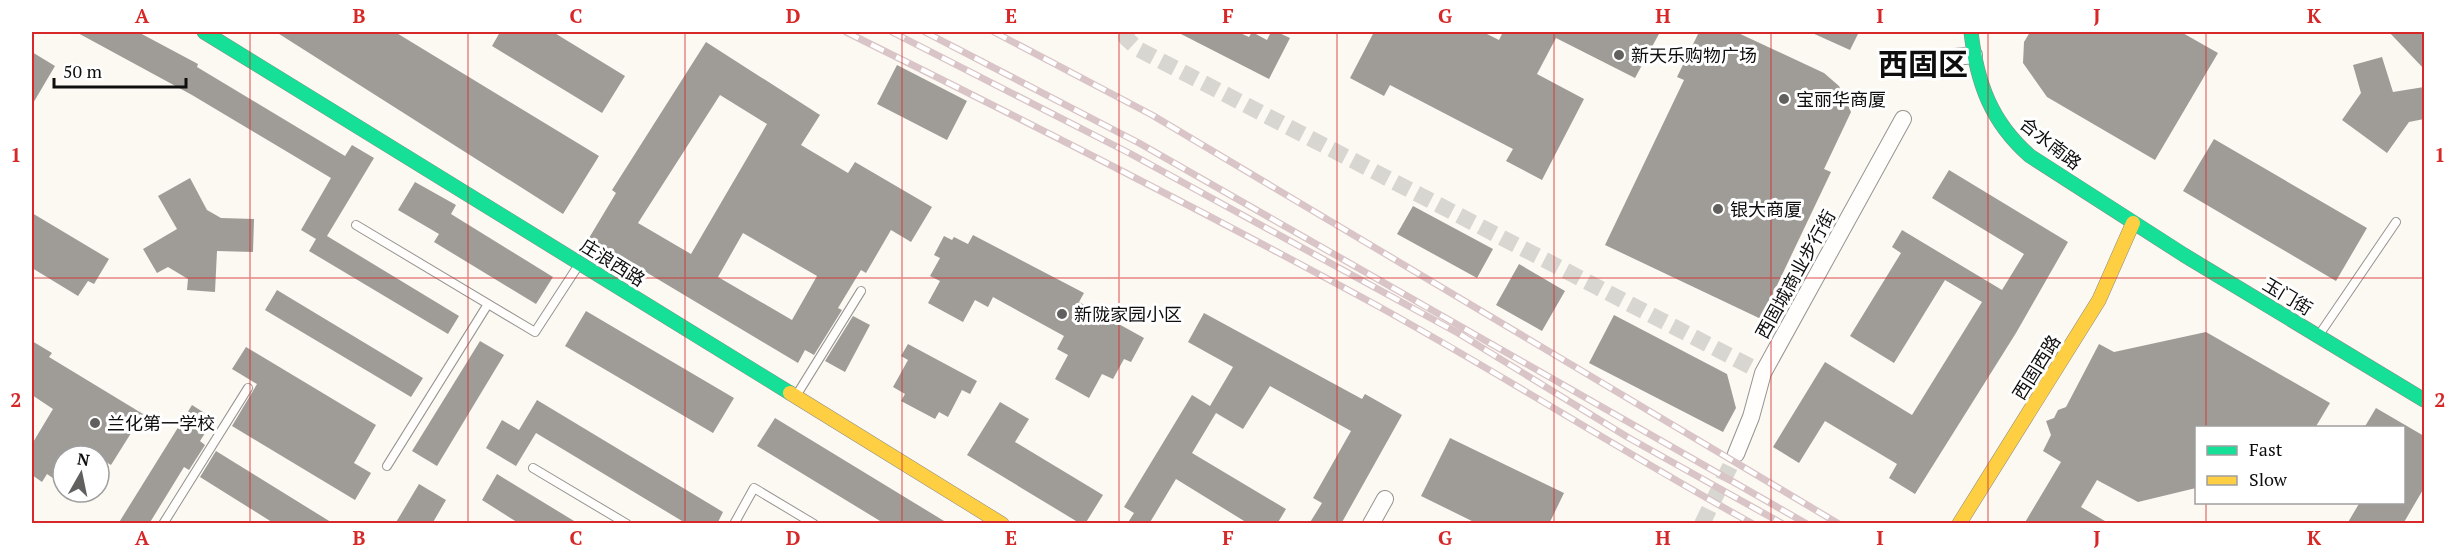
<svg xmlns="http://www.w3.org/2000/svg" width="2456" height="555" font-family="'PT Serif','Noto Sans SC',serif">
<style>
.building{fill:#9f9c98;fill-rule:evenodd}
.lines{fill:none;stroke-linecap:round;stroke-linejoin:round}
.street-tunnel{stroke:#d8d6d0;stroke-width:16;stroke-dasharray:16 8;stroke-linecap:butt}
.lane-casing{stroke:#959491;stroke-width:10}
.street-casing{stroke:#959491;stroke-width:18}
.fast-casing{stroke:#8c8a87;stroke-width:15}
.slow-casing{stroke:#8c8a87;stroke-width:15}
.lane{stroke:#fffefd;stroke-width:8}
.street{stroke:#fffefd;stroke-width:16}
.fast{stroke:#16e098;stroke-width:14}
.slow{stroke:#ffcf43;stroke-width:14}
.rail-casing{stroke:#d9c4c7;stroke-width:7}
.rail{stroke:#fff;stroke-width:4.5;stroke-dasharray:14;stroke-linecap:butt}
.grid{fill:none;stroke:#d62828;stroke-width:1.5;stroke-opacity:0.55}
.poi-dot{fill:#61605e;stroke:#fff;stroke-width:2}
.labels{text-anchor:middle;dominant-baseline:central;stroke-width:6;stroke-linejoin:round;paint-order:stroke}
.poi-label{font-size:18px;fill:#0e0e0e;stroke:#fff;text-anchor:start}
.street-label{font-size:18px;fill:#0e0e0e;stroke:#fff}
.town-label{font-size:30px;font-weight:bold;fill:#0e0e0e;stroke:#fff}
.neatline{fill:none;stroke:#d62828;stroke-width:2}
.grid-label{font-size:20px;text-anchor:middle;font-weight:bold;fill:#d62828}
</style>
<rect width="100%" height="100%" fill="#fcf9f2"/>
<path class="building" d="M76,32H138L198,64L197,67L345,156L352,145L374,158L327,236L459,316L448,334L309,251L316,239L301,230L331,178L192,95Z
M276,32H395L599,156L563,214Z
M500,32H553L625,76L602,113L492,46Z
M1177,32H1238L1249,37L1252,32L1267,40L1271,32H1277L1290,38L1269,79Z
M1374,32H1483L1499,40L1503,32H1660L1635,78L1556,38L1537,74L1584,99L1542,180L1506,161L1513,149L1390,85L1384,96L1350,78Z
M1699,32H1736L1824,73L1839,86L1851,112L1824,169L1831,172L1761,319L1605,245L1684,80L1677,77Z
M1810,32H1859L1850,50Z
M2030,32H2181L2218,53L2155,160L2047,97L2023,63L2024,42Z
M2389,32H2424V69Z
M706,42L820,115L801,145L848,173L855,162L932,207L911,242L891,230L866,273L861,270L838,308L842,310L814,355L805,350L798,363L589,238L616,193L612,190ZM720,95L767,124L691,254L638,223ZM743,233L817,276L792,320L718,277Z
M32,52L55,66L32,105Z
M2382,57L2393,92L2424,87V119L2409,122L2387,153L2342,120L2361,93L2353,65Z
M897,65L967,101L947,140L877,104Z
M2214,139L2367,228L2336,281L2183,191Z
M1949,170L2068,242L2016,333L1915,494L1889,478L1897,464L1825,421L1799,463L1773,447L1825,362L1912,415L1982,302L1945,280L1894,363L1850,336L1901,253L1892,247L1902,230L2002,290L2024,254L1932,198Z
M190,178L207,210L221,218L254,219L253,252L217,251L215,292L187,290L188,279L168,267L157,273L143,249L177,229L158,196Z
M415,182L456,205L451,214L553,277L536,304L434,242L439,234L398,210Z
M1413,206L1493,249L1477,278L1397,234Z
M32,213L109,259L94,284L88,281L78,296L32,268Z
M973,235L1084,293L1079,302L1144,338L1131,362L1124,359L1113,379L1102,374L1089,398L1055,379L1068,355L1057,349L1064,336L993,297L988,307L975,300L963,322L928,303L940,281L930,276L940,258L934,255L944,236L952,240L954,237L968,244Z
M1519,264L1565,291L1542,331L1496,305Z
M277,290L423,378L411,397L265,310Z
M586,311L734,398L713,433L565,346Z
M1204,313L1362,399L1365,394L1402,415L1341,524H1309L1322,503L1313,498L1351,431L1270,386L1243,429L1216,413L1192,453L1286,509L1277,524H1249L1176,479L1149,524H1127L1134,513L1124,507L1192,395L1210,406L1233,367L1188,342Z
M1614,315L1727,374L1736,408L1723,432L1589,363Z
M853,316L870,325L845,372L825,361Z
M2206,332L2330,403L2315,428H2196V488L2138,502L2097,480L2081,507L2110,524H2024L2061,462L2043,451L2051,435L2046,421L2054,418L2058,410L2066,407L2099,344L2114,352Z
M32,341L52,353L49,357L143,414L111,465L84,449L79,456H63V485L47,474L42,482L32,475V444L53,409L32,395Z
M480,341L504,355L437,466L412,451Z
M908,344L977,381L970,394L962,390L948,417L939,412L935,419L901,401L905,394L893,387L908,360L901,356Z
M246,347L376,425L354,463L371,473L355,500L232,426L257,384L232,369Z
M537,400L723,512L717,524H687L536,433L516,466L486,448L502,420L519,430Z
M1000,402L1029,419L1015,442L1103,495L1085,524H1081L967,455Z
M192,405L214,419L200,441L205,445L189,470L184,467L149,524H118Z
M2376,408L2424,436V488L2403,524H2347L2360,502H2403V428H2364Z
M775,418L949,524H885L757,446Z
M1450,438L1564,493L1549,524H1478L1421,496Z
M216,451L334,524H275L200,477Z
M497,474L579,524H520L482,500Z
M419,484L446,500L432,524H395Z"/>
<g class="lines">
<path class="street-tunnel" d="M1127,32L1126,38L1138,49L1763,373
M1702,524L1736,454"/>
<g class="lane-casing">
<path id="lane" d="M356,225L535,332L578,266
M2319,335L2396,222
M796,396L861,291
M387,466L488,304
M533,468L627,524
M163,524L248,388
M734,524L754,488L814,524"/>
</g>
<g class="street-casing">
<path id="street" d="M1955,57L1974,55
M1736,454L1751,417L1763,373L1903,119
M1371,524L1385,499"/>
</g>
<g class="fast-casing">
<path id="fast" d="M204,32L790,393
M1971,32C1977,83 1991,122 2030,156L2184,255L2424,400"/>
</g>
<g class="slow-casing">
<path id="slow" d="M790,393L1002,524
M1959,524L2099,300L2133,223"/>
</g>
<use href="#lane" class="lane"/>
<use href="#street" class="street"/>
<use href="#fast" class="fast"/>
<use href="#slow" class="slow"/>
<g class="rail-casing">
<path id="rail" d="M846,32C1024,120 1201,210 1376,305C1503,375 1626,454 1753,524
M892,32L1131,154L1458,333L1629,438L1783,524
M925,32L1139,143L1807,524
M994,32L1152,115L1839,524"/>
</g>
<use href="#rail" class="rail"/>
</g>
<path class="grid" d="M250,32V524M468,32V524M685,32V524M902,32V524M1119,32V524M1337,32V524M1554,32V524M1771,32V524M1988,32V524M2206,32V428M32,278H2424M2206,502V524"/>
<g class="poi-dot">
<circle cx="1619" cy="55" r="6"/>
<circle cx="1784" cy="99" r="6"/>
<circle cx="1718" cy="209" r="6"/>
<circle cx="1062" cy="314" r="6"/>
<circle cx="95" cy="423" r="6"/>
</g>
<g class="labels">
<g class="poi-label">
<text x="1631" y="55">新天乐购物广场</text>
<text x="1796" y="99">宝丽华商厦</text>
<text x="1730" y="209">银大商厦</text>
<text x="1074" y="314">新陇家园小区</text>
<text x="107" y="423">兰化第一学校</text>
</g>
<g class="street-label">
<text transform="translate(2051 143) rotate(38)">合水南路</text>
<text transform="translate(613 262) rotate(32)">庄浪西路</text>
<text transform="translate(1795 274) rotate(-61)">西固城商业步行街</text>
<text transform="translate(2288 296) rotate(31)">玉门街</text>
<text transform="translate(2036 367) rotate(-58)">西固西路</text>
</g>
<g class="town-label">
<text x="1923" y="64">西固区</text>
</g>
</g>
<rect width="2456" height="555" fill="none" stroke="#ffffff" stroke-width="66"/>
<rect x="2195" y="426" width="210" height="78" fill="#ffffff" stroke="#9f9f9f" stroke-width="1.5"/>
<rect x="2207" y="446" width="30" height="9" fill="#16e098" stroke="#9f9f9f" stroke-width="1.5"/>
<text x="2249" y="456" font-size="18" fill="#0e0e0e">Fast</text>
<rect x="2207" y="476" width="30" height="9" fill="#ffcf43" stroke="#9f9f9f" stroke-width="1.5"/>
<text x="2249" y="486" font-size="18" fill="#0e0e0e">Slow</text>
<g transform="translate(81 474) rotate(9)"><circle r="28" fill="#ffffff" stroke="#9f9f9f" stroke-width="1.5"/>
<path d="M0-4.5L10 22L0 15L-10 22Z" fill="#61605e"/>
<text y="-9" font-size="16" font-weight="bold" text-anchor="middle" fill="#0e0e0e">N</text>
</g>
<path d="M54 78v9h132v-9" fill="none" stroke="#0e0e0e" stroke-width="3"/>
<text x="63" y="78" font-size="18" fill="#0e0e0e" stroke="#ffffff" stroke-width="4.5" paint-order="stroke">50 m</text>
<rect x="33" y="33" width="2390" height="489" class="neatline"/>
<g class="grid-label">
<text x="142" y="23">A</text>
<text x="359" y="23">B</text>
<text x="576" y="23">C</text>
<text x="793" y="23">D</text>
<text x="1011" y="23">E</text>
<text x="1228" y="23">F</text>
<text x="1445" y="23">G</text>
<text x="1663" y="23">H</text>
<text x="1880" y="23">I</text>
<text x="2097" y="23">J</text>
<text x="2314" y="23">K</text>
<text x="16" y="162">1</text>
<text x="2440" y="162">1</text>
<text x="16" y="407">2</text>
<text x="2440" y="407">2</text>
<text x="142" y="545">A</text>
<text x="359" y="545">B</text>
<text x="576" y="545">C</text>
<text x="793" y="545">D</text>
<text x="1011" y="545">E</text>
<text x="1228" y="545">F</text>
<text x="1445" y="545">G</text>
<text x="1663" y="545">H</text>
<text x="1880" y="545">I</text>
<text x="2097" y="545">J</text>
<text x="2314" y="545">K</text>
</g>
</svg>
